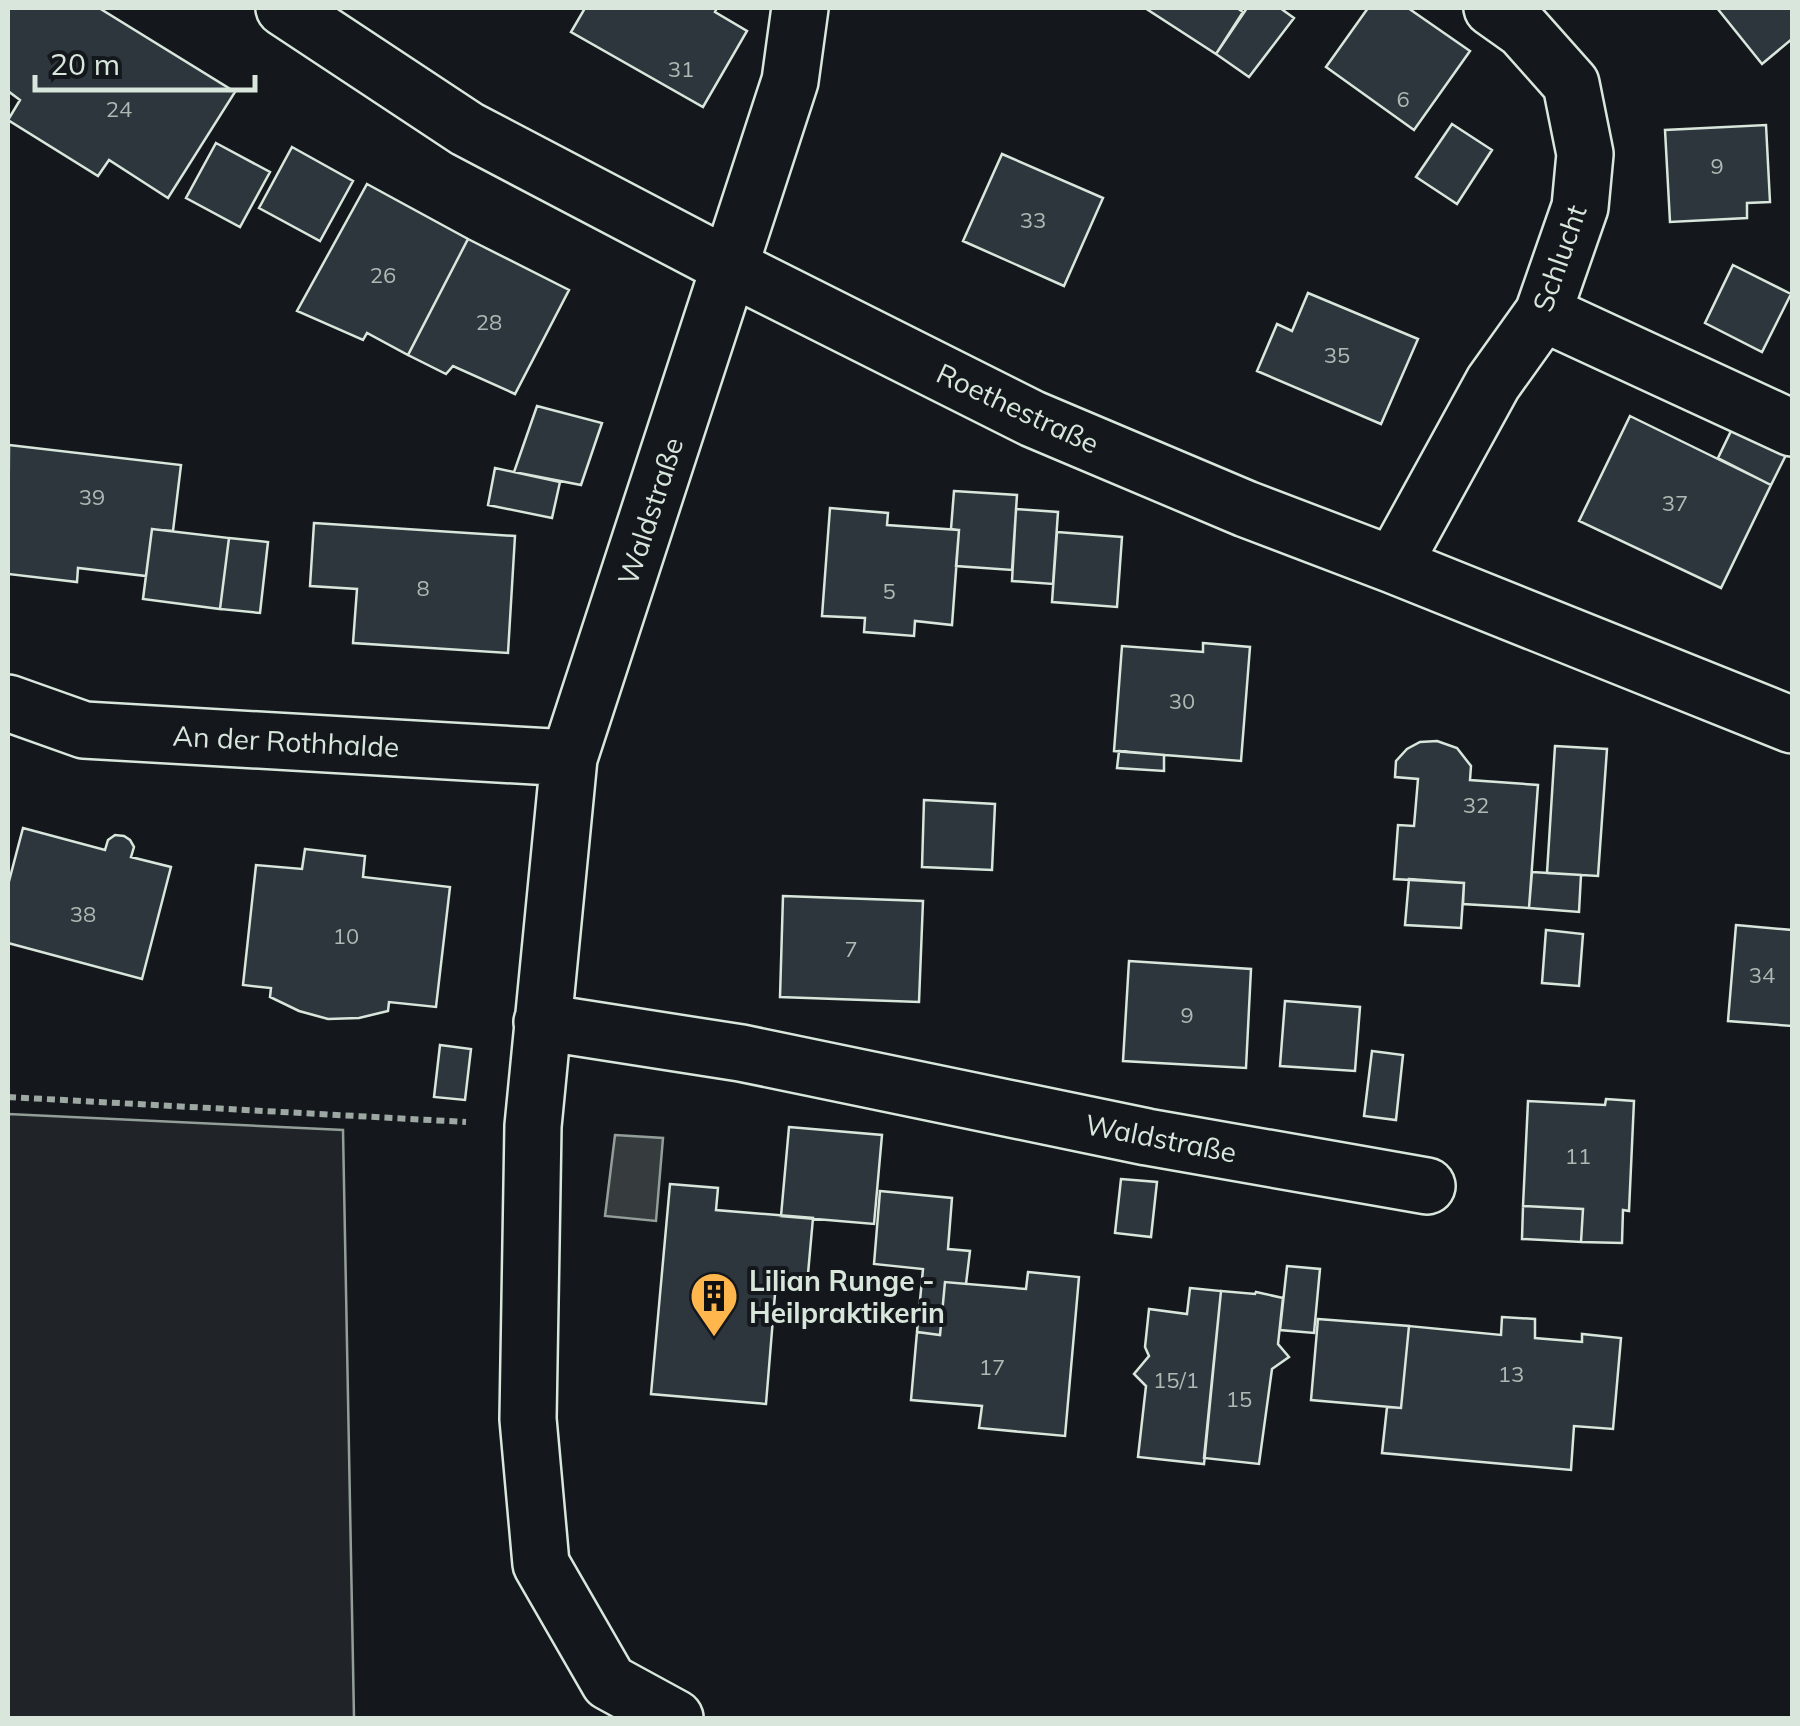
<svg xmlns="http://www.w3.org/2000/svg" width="1800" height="1726" font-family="Mulish,sans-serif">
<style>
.green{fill:#202428;stroke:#939e99;stroke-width:2.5}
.water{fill:#363b3e;stroke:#939e99;stroke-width:2.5}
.building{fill:#2c363c;stroke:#d8e6dc;stroke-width:2.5}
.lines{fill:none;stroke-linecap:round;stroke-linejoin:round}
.minor-casing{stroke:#d8e6dc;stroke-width:60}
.path{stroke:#9da8a2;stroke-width:6;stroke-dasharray:8 5;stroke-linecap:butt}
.minor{stroke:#14181c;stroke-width:55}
.labels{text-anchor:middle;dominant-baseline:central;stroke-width:8;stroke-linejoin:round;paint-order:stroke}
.number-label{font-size:22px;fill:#adbab4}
.street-label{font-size:28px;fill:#d8e6dc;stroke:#14181c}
.poi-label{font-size:28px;font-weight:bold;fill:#d8e6dc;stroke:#14181c;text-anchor:start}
</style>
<rect width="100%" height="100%" fill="#14181c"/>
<path class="green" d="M8,1114L343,1130L354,1718H8Z"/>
<path class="water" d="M615,1135L663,1138L656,1221L605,1216Z"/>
<path class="building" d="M8,8H99L235,92L168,198L109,160L98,176L8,120L20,100L8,91Z
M585,8H717L715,12L747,31L703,107L571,32Z
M1145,8H1237L1243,12L1216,54Z
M1247,8H1280L1294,18L1249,77L1216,54Z
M1368,8H1408L1470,51L1414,130L1326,67Z
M1717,8H1792V39L1762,64Z
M1452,124L1492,150L1457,204L1416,177Z
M1766,125L1770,202L1747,203V218L1670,222L1665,130Z
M216,143L270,172L240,227L186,198Z
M292,147L353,181L320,241L259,208Z
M1002,154L1103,198L1064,286L963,241Z
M367,184L468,239L408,355L367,333L363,340L297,311Z
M468,239L569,290L515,394L453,366L446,374L408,355Z
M1733,265L1791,294L1762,352L1705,323Z
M1308,293L1418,339L1381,424L1257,371L1277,324L1292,331Z
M537,406L602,423L581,485L514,472Z
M1630,416L1771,485L1721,588L1579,521Z
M1732,429L1786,455L1771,485L1718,458Z
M9,445L181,465L173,531L152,529L146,576L78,568L77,582L8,574Z
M495,468L560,482L552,518L488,505Z
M954,491L1017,495L1012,570L956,566L959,530L951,529Z
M830,508L888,513L887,525L959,530L952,625L915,621L914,636L864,632L865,618L822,616Z
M1016,509L1058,512L1053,584L1012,581Z
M314,523L515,536L508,653L353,643L357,589L310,586Z
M152,529L229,538L220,609L143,599Z
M1057,532L1122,537L1117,607L1052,602Z
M229,538L268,542L260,613L220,609Z
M1203,643L1250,647L1241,761L1114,751L1122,646L1203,652Z
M1437,741L1457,748L1471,766L1470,780L1538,785L1529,908L1463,904L1464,883L1394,879L1398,825L1414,826L1418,779L1395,777L1396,761L1407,749L1420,742Z
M1555,746L1607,749L1598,876L1547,873Z
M1119,751L1164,755V771L1117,768Z
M924,800L995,804L992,870L922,867Z
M23,828L105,850L108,840L115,835L124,836L130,840L134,847L131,857L171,867L142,979L8,943V885Z
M305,849L365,856L363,877L450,887L436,1007L389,1002L388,1011L359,1018L328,1019L299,1011L270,997L271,988L243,985L256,865L302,869Z
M1532,872L1581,875L1579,912L1529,908Z
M1409,879L1464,883L1461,928L1405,925Z
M783,896L923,901L919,1002L780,997Z
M1736,925L1792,930V1026L1728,1021Z
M1546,930L1583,934L1579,986L1542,983Z
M1129,961L1251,969L1246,1068L1123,1061Z
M1285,1001L1360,1007L1355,1071L1280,1066Z
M440,1045L471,1049L465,1100L434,1097Z
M1372,1051L1403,1055L1396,1120L1364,1116Z
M1606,1099L1634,1101L1629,1211L1623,1210L1622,1243L1581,1242L1583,1209L1523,1206L1528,1101L1605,1105Z
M789,1127L882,1135L874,1224L781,1216Z
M1121,1179L1157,1182L1151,1237L1115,1233Z
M670,1184L718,1188L716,1210L813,1218L807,1285L776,1282L766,1404L651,1394Z
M880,1191L952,1198L948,1249L970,1251L966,1284L945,1282L940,1335L917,1332L923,1269L874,1264Z
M1523,1206L1583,1209L1581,1242L1522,1239Z
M1287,1266L1320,1269L1314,1333L1280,1330Z
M1028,1272L1079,1277L1065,1436L979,1428L982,1406L911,1400L917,1332L940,1335L945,1282L1026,1289Z
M1190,1288L1221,1291L1204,1464L1138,1457L1146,1386L1134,1374L1149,1356L1145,1347L1149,1309L1187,1314Z
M1221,1291L1255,1294L1256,1292L1283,1298L1278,1344L1289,1357L1272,1369L1259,1464L1204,1458Z
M1502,1317L1535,1319V1338L1582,1342V1334L1621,1338L1613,1429L1574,1426L1571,1470L1382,1453L1387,1407L1401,1408L1409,1326L1501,1335Z
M1318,1319L1409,1326L1401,1408L1311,1400Z"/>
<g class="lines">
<g class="minor-casing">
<path id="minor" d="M284,8L467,129L730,267L1033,419L1246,509L1393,565L1792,725
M1543,313L1792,428
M1393,565L1493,383L1543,313L1580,207L1585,154L1571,84L1523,30L1492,8
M8,703L84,730L569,758
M542,1022L741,1053L1147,1137L1427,1186
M675,1718L609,1682L541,1564L528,1419L533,1126L569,758L790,81L800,8"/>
</g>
<path class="path" d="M8,1097L466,1122"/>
<use href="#minor" class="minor"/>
</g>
<defs>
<g id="building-pin" transform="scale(2.5)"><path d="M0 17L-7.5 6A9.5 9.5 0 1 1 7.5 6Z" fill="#ffb74d" stroke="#14181c"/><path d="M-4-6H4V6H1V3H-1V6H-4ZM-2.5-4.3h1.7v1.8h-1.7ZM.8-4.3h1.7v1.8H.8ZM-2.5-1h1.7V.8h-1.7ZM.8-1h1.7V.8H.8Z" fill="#111"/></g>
</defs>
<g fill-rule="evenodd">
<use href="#building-pin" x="714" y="1296"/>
</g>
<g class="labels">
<g class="number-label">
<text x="681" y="69">31</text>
<text x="1403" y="99">6</text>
<text x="119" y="109">24</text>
<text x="1717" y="166">9</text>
<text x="1033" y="220">33</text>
<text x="383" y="275">26</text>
<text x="489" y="322">28</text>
<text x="1337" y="355">35</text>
<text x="92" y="497">39</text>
<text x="1675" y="503">37</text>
<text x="423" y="588">8</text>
<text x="889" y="591">5</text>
<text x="1182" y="701">30</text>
<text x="1476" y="805">32</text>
<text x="83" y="914">38</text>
<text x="346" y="936">10</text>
<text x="851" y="949">7</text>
<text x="1762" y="975">34</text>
<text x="1187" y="1015">9</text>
<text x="1578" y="1156">11</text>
<text x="992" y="1367">17</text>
<text x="1511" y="1374">13</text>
<text x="1176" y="1380">15/1</text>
<text x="1239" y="1399">15</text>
</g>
<g class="street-label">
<text transform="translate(1559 258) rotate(-71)">Schlucht</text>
<text transform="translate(1018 408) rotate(25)">Roethestraße</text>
<text transform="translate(650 511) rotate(-72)">Waldstraße</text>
<text transform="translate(286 741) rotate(3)">An der Rothhalde</text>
<text transform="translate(1161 1138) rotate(11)">Waldstraße</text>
</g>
<g class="poi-label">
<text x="749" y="1280">Lilian Runge -<tspan x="749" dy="32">Heilpraktikerin</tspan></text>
</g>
</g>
<rect width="1800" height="1726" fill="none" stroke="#d8e6dc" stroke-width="20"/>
<path d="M35 75v15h220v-15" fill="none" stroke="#d8e6dc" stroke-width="5"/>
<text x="50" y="75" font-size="30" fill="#d8e6dc" stroke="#14181c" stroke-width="8" paint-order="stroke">20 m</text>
</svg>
